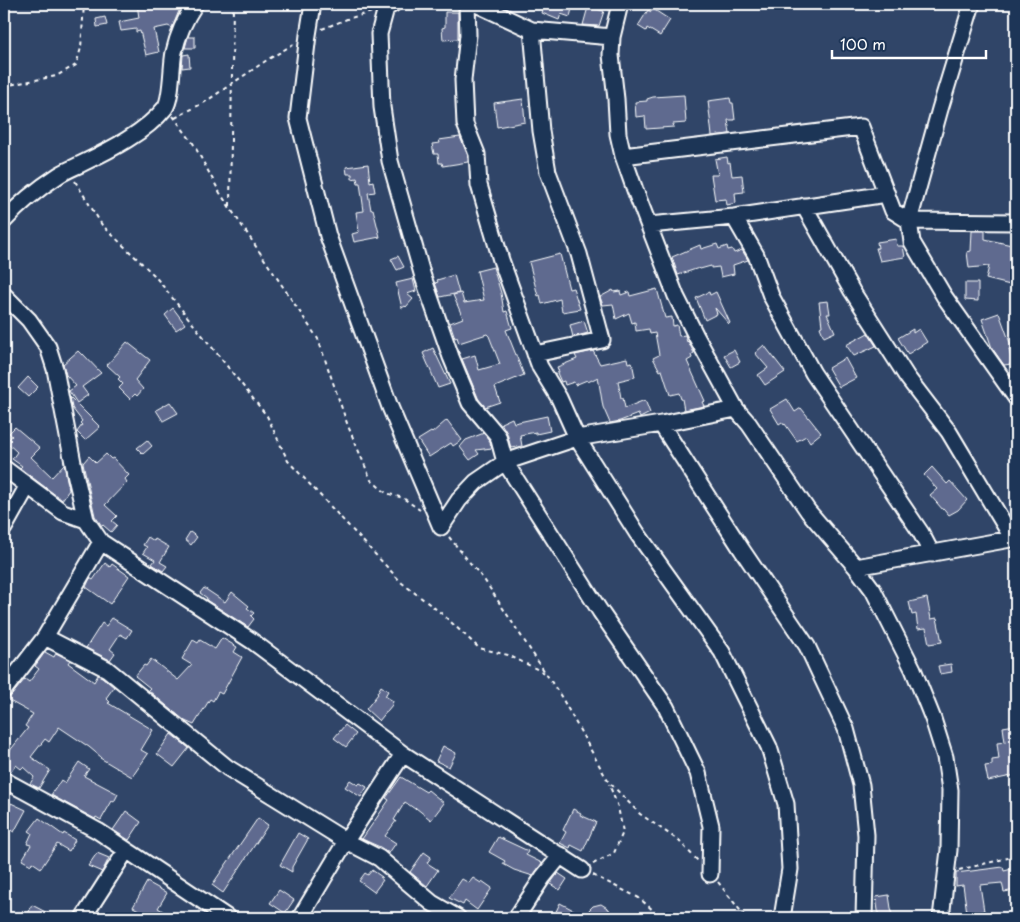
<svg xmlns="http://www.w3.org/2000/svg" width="1020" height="922" font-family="'Playpen Sans',sans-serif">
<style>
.building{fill:#5e6b8f;stroke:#fff}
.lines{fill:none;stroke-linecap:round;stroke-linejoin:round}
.minor-casing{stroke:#fff;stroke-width:19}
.path{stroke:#fff;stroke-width:2;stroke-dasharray:4 4;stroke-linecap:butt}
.minor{stroke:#1d3557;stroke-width:15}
</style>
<rect width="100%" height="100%" fill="#304568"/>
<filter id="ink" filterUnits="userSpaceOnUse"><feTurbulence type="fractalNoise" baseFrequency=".02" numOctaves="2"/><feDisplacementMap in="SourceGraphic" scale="10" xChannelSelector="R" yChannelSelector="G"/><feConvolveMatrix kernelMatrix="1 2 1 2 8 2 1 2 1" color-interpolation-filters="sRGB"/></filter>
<g filter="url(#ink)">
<path class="building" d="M137,4H175L181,6L172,28L168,26L154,29L159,52L146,55L140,31L136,32V29L121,31L119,22L139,18Z
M545,4H573L570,17L561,14L559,20L542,13Z
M588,7L604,11L599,26L583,25Z
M653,9L670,20L660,36L647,28L646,31L638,26L648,10L651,12Z
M445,12H458V39L443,40L442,28L445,27Z
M105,17L107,25L97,27L96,19Z
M188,37H195V48H185Z
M189,54L190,67L182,68L183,55Z
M684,95L686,123L673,124L674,127L646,129L645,116L636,117L635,102L647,101V99L653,97Z
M730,98L731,103H733L735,120H728L730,134L712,136L708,101Z
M523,99L525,122L497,127L494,103Z
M460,137L468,156V162L443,166L442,163H439L438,154H434L432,144L440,143L439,140Z
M727,157L728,163L730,162L732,176L742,175L744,192L735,193L736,203L727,205L726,199L715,200L711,175H718L715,159Z
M368,164L370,182L373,181L375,192L368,193L371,210L373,209L380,237L354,242L352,234L359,232L356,212L364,211L360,183H358L357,178L352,179V174H347L346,167Z
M972,231H985V239L1016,246V255L1010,285L986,279L989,266L969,268L967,252L971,251Z
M896,239L897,246H903L905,257L880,261L876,248H878L877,242Z
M717,244L719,249L727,246L728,250L732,249L734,253L742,250L748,260L733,265L734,274L721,277L719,267L711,268V266L700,269L699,268L678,275L672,257L700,245L701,249Z
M560,254L569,289L573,288L580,309L562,312L560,299L542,304L540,295L538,296L529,262Z
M398,256L404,267L397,270L391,259Z
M493,267L501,293L504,312L507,311L512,328L506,330L524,375L495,387L500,402L485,407L479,400L462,359L475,355L479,370L500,364L489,336L487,334L459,343L457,337L455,338L450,323L463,318L453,295L461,293L464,303L484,300L477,271Z
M454,275L459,293L440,297L435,283L438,282L437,280Z
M413,279L416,291L407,294L413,299L406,307L405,306L402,308L396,283Z
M965,283H978V301L965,300Z
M657,289L665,318L672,317L673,326L677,325L679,336L685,335L687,342L688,341L694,353L691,355L692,358L687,361L705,401L702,402L704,406L684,410L682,399H681L679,393L670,395L662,370L660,371L653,358L659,355L655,333L650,334L649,329L636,331L635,322L632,323L629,313L616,319L613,304L603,305L600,297L613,290L614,292L620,291L621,295L629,292L630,296Z
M709,292L710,295L716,292L730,323L729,324L715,308L717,314L705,320L696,298Z
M828,301L830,314H827L835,332L824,337L820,327L822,326L819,302Z
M173,308L185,324L176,330L165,315Z
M999,313L1012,348L1009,349L1012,364L1004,365L992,348L982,319Z
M584,321L588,333L573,337L570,325Z
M913,329V333L919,329L927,342L908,354L898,338Z
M868,333L876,346L854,356L846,345Z
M127,342L150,360L135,380L143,389L137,396L135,394L130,399L119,388L123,384L118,379L120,377L107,365Z
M764,345L785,372L765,385L758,375L768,368L755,353Z
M433,348L450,384L438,388L423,353Z
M734,350L740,362L731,367L724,355Z
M78,351L82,355L83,354L101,373L82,387L88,395L77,403L69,391L76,386L66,375L63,364Z
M593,351L600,364L627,358L628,363L632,362L635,377L618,381L621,398H623L625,408L645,400L650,413L640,418L638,414L620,421L610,423L603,407L598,377L588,382L587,380L575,385L574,382L565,385L564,381L561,382L557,373L559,372L557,367L577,359L575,355Z
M845,358L856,378L839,387L828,368Z
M28,377L38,387L28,397L18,388Z
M70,397L100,427L85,440L77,432L82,425L80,423L82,421L72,408Z
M787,399L795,412L801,408L821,433L810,442L806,436L797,441L785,424L784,425L782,422L779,424L770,409Z
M170,402L178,413L163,421L156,410Z
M547,416L550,431L536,434V432L520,435L522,446L511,448L507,433L501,423L512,418L514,423Z
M447,420L462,440L453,446L451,443L429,457L418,440L431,432L432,433Z
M15,427L40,448L31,457L52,477L64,464L69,490L62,500L25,472L20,468L22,466L12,459L17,452L6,442L12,436L9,433Z
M484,433L489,440L492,448L476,450L479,454L470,460L460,447L466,440Z
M147,440L152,446L143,454L137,448Z
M106,454L111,459L113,458L129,475L125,479L127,482L105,505L117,516L112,521L117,525L111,532L103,525L102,526L95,516L83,463L89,456L96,463Z
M932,467L947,484L950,481L967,500L958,510L949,515L944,509L943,510L930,495L937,489L924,475Z
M190,532L197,537L191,545L185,540Z
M148,537L154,541L155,539L169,547L160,562L167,566L163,571L152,564L155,560L143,553L147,547L143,545Z
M105,563L110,567L112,564L129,576L110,604L86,587L90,578L93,580Z
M204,588L225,602L232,592L249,606L247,608L254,613L251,616L254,619L248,627L206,600L207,598L200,593Z
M927,598L931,619L937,618L942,642L929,644L926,628L918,629L916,614L912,615L909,602Z
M112,618L132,630L127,638L120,634L110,649L115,653L110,660L86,648L102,623L106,626Z
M222,638L237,647L234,652L242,657L222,694L218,692L213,701L210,699L194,725L185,721L148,690L150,688L135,676L144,665L146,666L151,659L178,680L192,665L182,659L193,640L198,643L200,640L215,649Z
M45,652L54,657L56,653L70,660L68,663L94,682L98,675L102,677L114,687L106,698L110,702L108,703L153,730L141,750L148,754L132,777L100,758L101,757L89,747L59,727L49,742L45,739L31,757L50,770L39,788L30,784L34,777L23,767L21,769L16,765L10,773L4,771V758L28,728L25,726L33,714L6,699L11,696L25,679L29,682L39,669L35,666Z
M951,664L952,672L940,674L938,666Z
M381,686L388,691L385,696L393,701L392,705L379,721L366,709L378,694L377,693Z
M345,725L356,734L346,747L334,738Z
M1015,725L1016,754L1013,755L1016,775L988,781L985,766L992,765V760L999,759L997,743L1005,742L1003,727Z
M171,734L189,748L174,767L157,754Z
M443,746L456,753L449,767L436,761Z
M79,762L89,769L84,776L118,794L114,802L112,801L101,820L96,817L95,819L51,795L61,780L65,783Z
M401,777L426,792L428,790L444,803L431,820L416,808L415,809L405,802L394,820L396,821L385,836L396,843L389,853L380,847L362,839L389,800L386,798Z
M350,780L358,785L360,783L367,787L361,797L345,787Z
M11,803L26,810L14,832L5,827L10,819L5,816Z
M573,809L581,813L580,815L596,822L583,851L571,845L570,848L560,843L566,832L563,830Z
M126,811L141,822L129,840L113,830Z
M39,818L63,835L64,833L75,840L69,851L57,844L41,868L32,862L31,865L22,860L31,845L27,844L32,833L29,831Z
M258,818L268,825L223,893L212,885Z
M298,833L308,839L292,867V872L280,865Z
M498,837L528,851L526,855L542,863L533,876L514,870L503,864L505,861L489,852Z
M424,852L431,857L427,863L438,870L427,886L410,872Z
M97,853L109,858L102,872L88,866Z
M1003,867L1004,871L1016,868V890L1004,892L1002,883L980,885L984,911L967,913L963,885L956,886V873Z
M372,870L382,877L380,878L383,880L374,892L359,881L365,873L368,875Z
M558,873L567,879L560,890L550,884Z
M473,878L481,883L482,881L492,888L477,910L465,901L463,905L449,898L462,879L469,883Z
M147,882L167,893L158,908L174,918H154L133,907Z
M279,890L294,900L285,913L270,903Z
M889,895L892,915L879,917L876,897Z
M560,903L587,917L589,910L593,906L601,904L609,909L611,918H553Z
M32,905L57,918H26Z"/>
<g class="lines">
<g class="minor-casing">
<path id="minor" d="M313,4L308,35L298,118L328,236L390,407L441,527
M393,4L386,8L379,34L382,107L390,161L423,277L451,357L470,403L498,436L505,462L600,611L666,707L698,773L711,826L710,874
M467,4L468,35L463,80L465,124L477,154L479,185L501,260L540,367L559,398L577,438L637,533L722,652L769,747L786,804L790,869L782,918
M476,4L532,30L612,37
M620,4L612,37L611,55L616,99L618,134L623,156L635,190L676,296L696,336L736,409L749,424L808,511L856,567L873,590L913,669L933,719L945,757L950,790L949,850L941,918
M972,4L940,109L909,221L912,242L944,296L1016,398
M532,30L541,131L548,172L579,254L602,340L535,354
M623,156L861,127L893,211L909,221L1016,222
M804,206L852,291L907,377L949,432L1013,539
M734,217L756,255L771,296L813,373L921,533L932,554
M4,221C20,203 39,188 59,175C67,170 75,167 83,163C110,150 146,132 165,108C172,98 171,67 174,52C178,34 185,19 195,4
M649,225L734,217L887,194
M4,295L29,320L48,347L55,369L75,473L86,520
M661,424L742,550L807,646L846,729L861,785L866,835L864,918
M4,468L63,512L86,520L101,542L252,641L403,754L582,870
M441,527L459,500L476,482L505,462L577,438L661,424L736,409
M4,528L27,487
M856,567L1016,538
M45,637L107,669L228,768L346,841L379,858L432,903L458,918
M4,690L45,637L101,542
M4,780L98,831L228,918
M83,918L126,851
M300,918L346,841L403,754
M516,918L543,877L561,855"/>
</g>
<path class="path" d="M322,29L347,19L372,12
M4,86L56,76L76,65L81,48L84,4
M173,116L193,143L220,193L318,339L348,426L371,480L386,493L403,498L420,510
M175,118L205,102L267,60L294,44
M75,181L102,225L154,275L267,416L288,461L402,583L441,613L479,648L508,655L545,673
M230,206L233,4
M449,537L485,581L562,698L608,781L640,814L678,840L698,861
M593,864L614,853L623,832L618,807L609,784
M959,870L1016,856
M593,875L639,898L662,918
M718,882L746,918"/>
<use href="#minor" class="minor"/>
</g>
</g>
<rect width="1020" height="922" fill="none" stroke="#1d3557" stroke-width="20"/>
<rect x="10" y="10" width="1000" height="902" fill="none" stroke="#fff" stroke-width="2" filter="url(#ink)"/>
<path d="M832 50v8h154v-8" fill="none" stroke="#ffffff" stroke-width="2.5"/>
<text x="840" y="50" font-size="15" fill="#ffffff" stroke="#1d3557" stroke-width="4" paint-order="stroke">100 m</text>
</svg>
